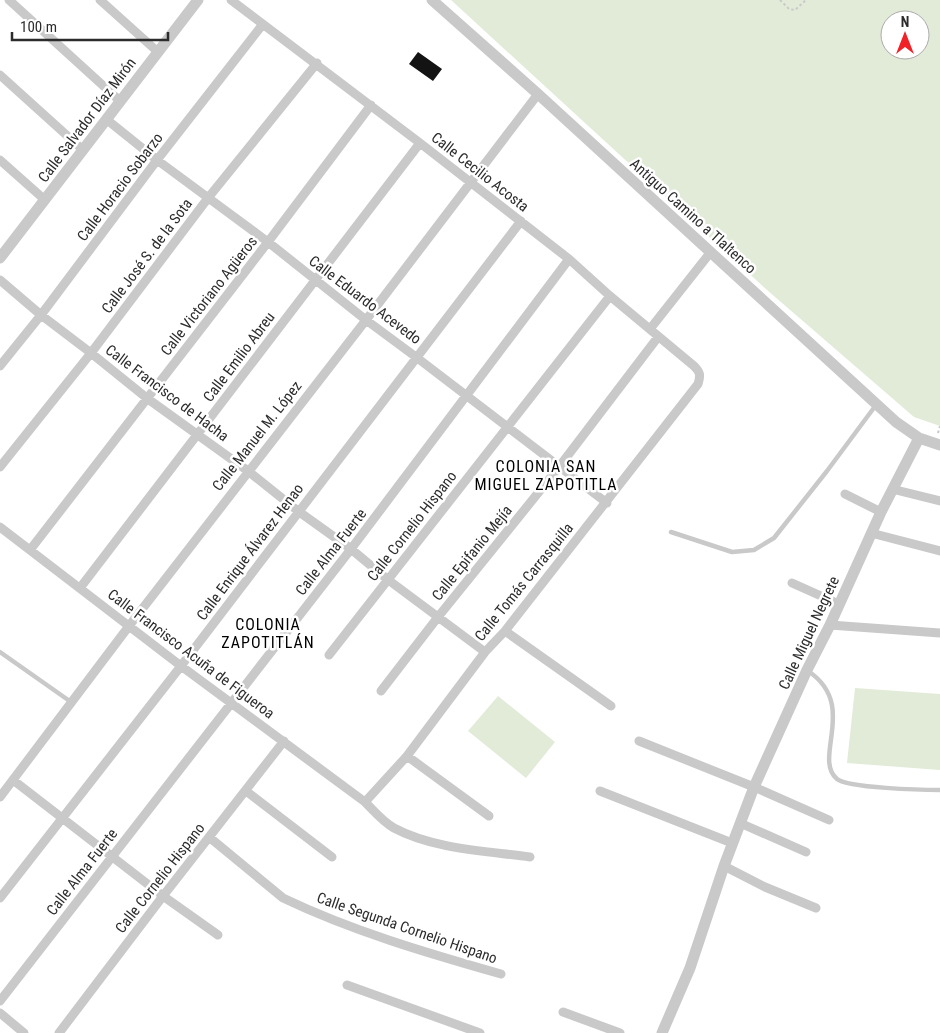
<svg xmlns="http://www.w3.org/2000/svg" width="940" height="1033" font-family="'Roboto Condensed',sans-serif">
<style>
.green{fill:#e2ebd8;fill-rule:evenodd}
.building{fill:#131313}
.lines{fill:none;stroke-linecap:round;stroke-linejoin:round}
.path{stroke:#c9c9c9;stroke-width:2;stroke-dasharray:2.5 2.5;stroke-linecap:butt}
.service{stroke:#c9c9c9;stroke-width:4.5}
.minor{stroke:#c9c9c9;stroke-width:9}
.tertiary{stroke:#c9c9c9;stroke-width:11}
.labels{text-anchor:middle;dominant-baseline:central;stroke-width:5;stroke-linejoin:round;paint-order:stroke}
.street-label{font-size:15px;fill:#2c2c2c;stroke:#fff}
.neighbourhood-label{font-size:16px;letter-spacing:1px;fill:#000;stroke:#fff}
</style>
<rect width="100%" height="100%" fill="#fff"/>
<path class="green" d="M451,0H940V426L914,417L767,290ZM890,20H920V50H890Z
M855,688L940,694V770L847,763Z
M498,696L555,742L526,778L468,731Z"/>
<path class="building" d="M418,52L442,69L433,81L409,64Z"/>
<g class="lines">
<path class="path" d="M780,0L789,9L795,10L806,0
M938,433L940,426"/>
<path class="service" d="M671,532L732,552L754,550L774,538L827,471L876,405
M0,652L71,702
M808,671C859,705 812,758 837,779C848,788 922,790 940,790"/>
<path class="minor" d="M9,0L120,101
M100,0L158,52
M231,0L420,143L569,259L610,296L694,366C700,372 701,375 698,384L505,631L485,652L407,756L365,802
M0,75L83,150
M106,119L157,160L268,242L366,320L416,357L607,503
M0,160L45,200
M0,280L41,315L91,353L148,399L248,471L298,511L351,549L387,579L485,652
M650,329L710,253
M0,366L41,315L157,160L263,24
M0,467L91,353L208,198L317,63
M892,489L940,501
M845,494L881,512
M0,527L181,666L365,802C374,811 383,822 394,828C433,849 486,851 530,857
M871,533L940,551
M30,550L268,242L371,105
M792,583L839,604
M80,588L420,143
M830,625L940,633
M505,631L611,706
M329,655L610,296
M381,691L438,617L559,467L658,337
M639,741L754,787L829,820
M407,756L489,816
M13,780L163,896L218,935
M246,791L332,857
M600,791L732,843
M0,797L129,626L366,320L538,94
M740,823L806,852
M209,837L283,898C352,931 427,953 501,974
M724,866L765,887L816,908
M0,898L181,666L521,221
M347,985L480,1033
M0,1001L351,549L569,259
M563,1012L620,1033
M0,1013L24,1033
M59,1033L163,896L284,741"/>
<path class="tertiary" d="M432,0L538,94L896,422L919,438L940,445
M0,258L198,0
M662,1033L690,968L724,866L754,787L807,670L830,625L881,512L919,438"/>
</g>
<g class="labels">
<g class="street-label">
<text transform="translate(87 120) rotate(-53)">Calle Salvador Díaz Mirón</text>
<text transform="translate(480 172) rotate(38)">Calle Cecilio Acosta</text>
<text transform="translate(120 187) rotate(-53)">Calle Horacio Sobarzo</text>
<text transform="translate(693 216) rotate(42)">Antiguo Camino a Tlaltenco</text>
<text transform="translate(147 256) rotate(-53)">Calle José S. de la Sota</text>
<text transform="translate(209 296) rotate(-52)">Calle Victoriano Agüeros</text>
<text transform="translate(365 300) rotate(37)">Calle Eduardo Acevedo</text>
<text transform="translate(239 357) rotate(-53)">Calle Emilio Abreu</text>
<text transform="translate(167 393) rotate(37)">Calle Francisco de Hacha</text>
<text transform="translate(257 436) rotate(-52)">Calle Manuel M. López</text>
<text transform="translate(412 526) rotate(-52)">Calle Cornelio Hispano</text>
<text transform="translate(250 552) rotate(-53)">Calle Enrique Álvarez Henao</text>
<text transform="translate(331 552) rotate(-52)">Calle Alma Fuerte</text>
<text transform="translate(472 553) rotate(-51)">Calle Epifanio Mejía</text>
<text transform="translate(524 582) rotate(-51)">Calle Tomás Carrasquilla</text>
<text transform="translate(809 633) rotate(-65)">Calle Miguel Negrete</text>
<text transform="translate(191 654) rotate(37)">Calle Francisco Acuña de Figueroa</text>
<text transform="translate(82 872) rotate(-52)">Calle Alma Fuerte</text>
<text transform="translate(160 878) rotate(-52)">Calle Cornelio Hispano</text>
<text transform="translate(407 928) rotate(19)">Calle Segunda Cornelio Hispano</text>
</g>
<g class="neighbourhood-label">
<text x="546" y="466">COLONIA SAN<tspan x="546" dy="18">MIGUEL ZAPOTITLA</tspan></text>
<text x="268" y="624">COLONIA<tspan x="268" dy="18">ZAPOTITLÁN</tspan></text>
</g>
</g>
<g transform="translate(905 35)"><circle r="24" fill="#ffffff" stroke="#ababab"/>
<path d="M0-4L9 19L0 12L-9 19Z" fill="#f02127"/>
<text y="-8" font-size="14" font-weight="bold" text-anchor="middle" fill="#2c2c2c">N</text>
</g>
<path d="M12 32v8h156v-8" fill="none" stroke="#2c2c2c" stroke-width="2.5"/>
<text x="20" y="32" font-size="15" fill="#2c2c2c" stroke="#ffffff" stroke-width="4" paint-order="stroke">100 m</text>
</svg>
